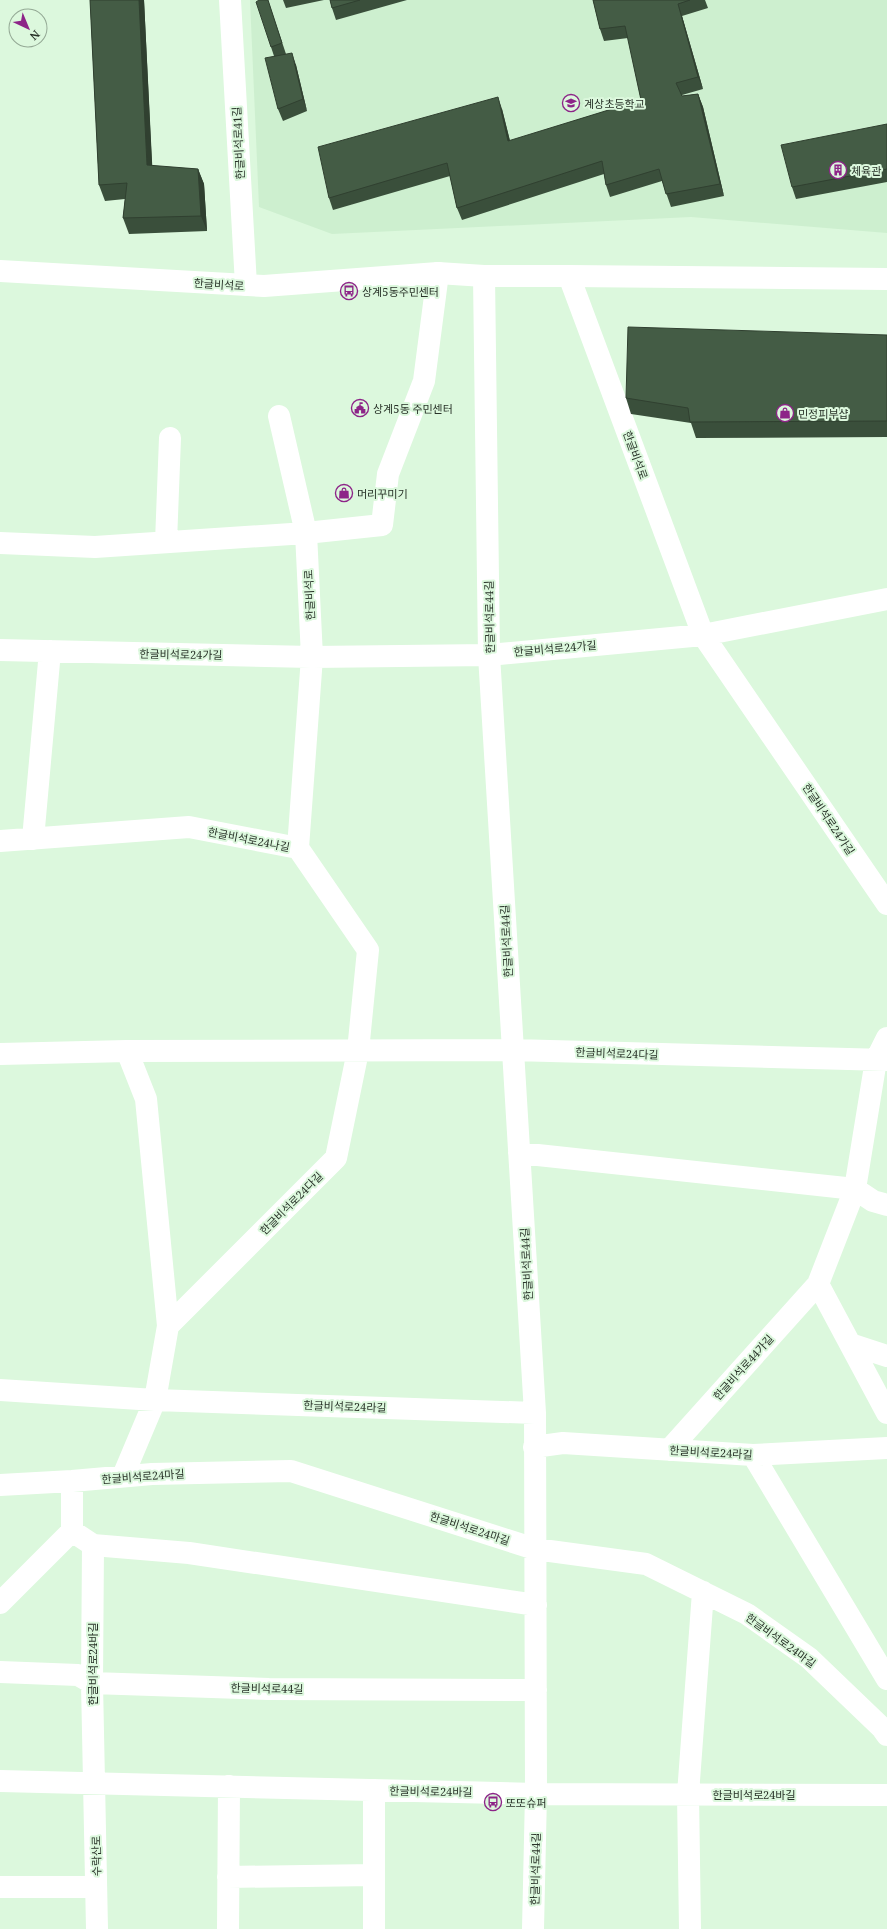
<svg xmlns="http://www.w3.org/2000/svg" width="887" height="1929" font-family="'Noto Serif','Noto Sans KR',serif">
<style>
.built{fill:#cdefcf}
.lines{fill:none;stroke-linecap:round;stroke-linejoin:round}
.minor{stroke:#fff;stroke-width:22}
.major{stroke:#fff;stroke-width:22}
.wall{fill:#3a4f3b}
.shaded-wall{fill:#304030}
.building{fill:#445c45;stroke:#304030}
.labels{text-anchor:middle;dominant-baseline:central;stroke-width:4;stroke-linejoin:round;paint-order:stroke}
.poi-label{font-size:11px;fill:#283228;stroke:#dcf8dd;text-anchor:start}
.street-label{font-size:11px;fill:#283228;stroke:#dcf8dd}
</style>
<rect width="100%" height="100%" fill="#dcf8dd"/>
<path class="built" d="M250,0H887V233L691,217L332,234L259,207Z"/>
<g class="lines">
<path class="minor" d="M230,0L246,285
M484,276L489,655L535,1413L536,1794L533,1929
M569,276L703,635L887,904
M279,416L306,533L312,657L298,848
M166,542L170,438
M0,543L95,547L306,533L382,525L388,474L424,381L438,273
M0,650L312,657L489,655L703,635L887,599
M33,839L50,651
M0,841L189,827L298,848L368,950L358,1051L336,1158L168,1326L155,1400L123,1476
M887,1038L876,1060L855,1189L818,1284L887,1413
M127,1051L146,1099L168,1326
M0,1054L127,1051L513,1050L887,1060
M519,1153L855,1189L873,1201L887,1205
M850,1344L887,1356
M0,1390L155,1400L535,1413
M534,1447L563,1443L753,1455L887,1448
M669,1450L818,1284
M753,1455L887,1679
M0,1485L72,1481L152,1474L291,1471L535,1549L646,1564L747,1614L809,1658L882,1728L887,1735
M72,1531L93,1545L189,1553L536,1605
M93,1545L92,1683L97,1929
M0,1603L72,1531V1481
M0,1672L78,1675L92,1683L269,1689L536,1690
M0,1781L536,1794L887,1795
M228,1877L374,1875
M0,1887H96
M228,1929L229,1786
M374,1929V1790
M690,1929L688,1794L703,1592"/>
<path class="major" d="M0,271L264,286L438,273L484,276H569L887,279"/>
</g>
<path class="wall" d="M90,0H144L152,166L198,169L204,184L207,231L129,234L123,218L125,199L105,201L99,185Z
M268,0L286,54L296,65L307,111L283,121L278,109L274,56L271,47Z
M283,0H324L286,8Z
M330,0H407L336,20L332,8Z
M593,0H705L708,8L682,16L703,89L682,95V96L698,94L703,107L724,196L671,207L662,181L610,197L606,185L604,174L462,220L457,208L450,176L333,210L329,198L502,109L510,141L641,100L628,38L604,41L600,29Z
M887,124V182L796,199L792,187Z
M887,335V437L696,438L691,423L631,414L626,398Z"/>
<path class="shaded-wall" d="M139,0H144L153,181L147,165Z
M678,4L682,16L703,89L698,77Z
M292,53L296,65L307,111L303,99Z
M698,94L703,107L724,196L720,184Z
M498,97L502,109L513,153L508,141Z
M198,169L204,184L207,231L201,216Z"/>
<path class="building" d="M90,0H139L147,165L198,169L201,216L123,218L127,183L99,185Z
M259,0H268L282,43L271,47L256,2Z
M330,0H360L332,8Z
M593,0H690L678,4L698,77L676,83L682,96L698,94L720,184L666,194L659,169L606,185L602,161L457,208L447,163L329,198L318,147L498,97L508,141L641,100L625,26L600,29Z
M292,53L303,99L278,109L265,58Z
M887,124V169L792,187L781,145Z
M628,327L887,335V421L690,422L688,408L626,398Z"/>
<defs>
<g id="school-ring" transform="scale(0.9)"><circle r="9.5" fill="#dcf8dd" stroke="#8d2488" stroke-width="1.5"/><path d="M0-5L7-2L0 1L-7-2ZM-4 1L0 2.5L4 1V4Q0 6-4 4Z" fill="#8d2488"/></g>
<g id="building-ring" transform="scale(0.9)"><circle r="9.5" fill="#dcf8dd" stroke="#8d2488" stroke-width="1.5"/><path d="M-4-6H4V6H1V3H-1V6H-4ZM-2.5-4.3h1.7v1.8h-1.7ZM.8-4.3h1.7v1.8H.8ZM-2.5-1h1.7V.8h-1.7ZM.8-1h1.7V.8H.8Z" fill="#8d2488"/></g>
<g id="bus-ring" transform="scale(0.9)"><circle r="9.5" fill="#dcf8dd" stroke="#8d2488" stroke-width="1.5"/><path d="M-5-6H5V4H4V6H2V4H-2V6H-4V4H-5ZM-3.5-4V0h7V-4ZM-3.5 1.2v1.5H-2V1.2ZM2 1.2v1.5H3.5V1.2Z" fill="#8d2488"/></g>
<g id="civic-ring" transform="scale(0.9)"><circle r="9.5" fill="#dcf8dd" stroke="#8d2488" stroke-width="1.5"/><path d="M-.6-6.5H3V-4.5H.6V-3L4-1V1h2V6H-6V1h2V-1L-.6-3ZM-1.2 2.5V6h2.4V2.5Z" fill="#8d2488"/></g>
<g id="shop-ring" transform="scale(0.9)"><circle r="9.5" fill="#dcf8dd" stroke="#8d2488" stroke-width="1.5"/><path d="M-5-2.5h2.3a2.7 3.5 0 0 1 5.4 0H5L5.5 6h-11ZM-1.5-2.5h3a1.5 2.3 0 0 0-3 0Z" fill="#8d2488"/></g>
</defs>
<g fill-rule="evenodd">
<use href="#school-ring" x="571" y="103"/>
<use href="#building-ring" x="838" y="170"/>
<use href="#bus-ring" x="349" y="291"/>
<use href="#civic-ring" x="360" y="408"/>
<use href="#shop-ring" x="785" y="413"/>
<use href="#shop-ring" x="344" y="493"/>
<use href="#bus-ring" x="493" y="1802"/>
</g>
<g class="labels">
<g class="poi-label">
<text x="584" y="103">계상초등학교</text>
<text x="851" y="170">체육관</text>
<text x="362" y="291">상계5동주민센터</text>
<text x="373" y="408">상계5동 주민센터</text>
<text x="798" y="413">민정피부샵</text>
<text x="357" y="493">머리꾸미기</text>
<text x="506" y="1802">또또슈퍼</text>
</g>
<g class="street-label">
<text transform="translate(238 143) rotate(-93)">한글비석로41길</text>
<text transform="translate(219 284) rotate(4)">한글비석로</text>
<text transform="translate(636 455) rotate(70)">한글비석로</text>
<text transform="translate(309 595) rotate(-93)">한글비석로</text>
<text transform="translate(489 617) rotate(-91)">한글비석로44길</text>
<text transform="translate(555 648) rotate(-5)">한글비석로24가길</text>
<text transform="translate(181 654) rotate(1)">한글비석로24가길</text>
<text transform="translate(829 819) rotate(56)">한글비석로24가길</text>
<text transform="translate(249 839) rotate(11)">한글비석로24나길</text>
<text transform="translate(506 941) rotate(-93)">한글비석로44길</text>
<text transform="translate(617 1053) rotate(2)">한글비석로24다길</text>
<text transform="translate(291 1203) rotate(-45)">한글비석로24다길</text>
<text transform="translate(526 1264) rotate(-93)">한글비석로44길</text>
<text transform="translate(743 1367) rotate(-48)">한글비석로44가길</text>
<text transform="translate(345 1406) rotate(2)">한글비석로24라길</text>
<text transform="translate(711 1452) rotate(3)">한글비석로24라길</text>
<text transform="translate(143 1476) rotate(-4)">한글비석로24마길</text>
<text transform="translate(470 1528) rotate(18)">한글비석로24마길</text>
<text transform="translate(781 1640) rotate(36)">한글비석로24마길</text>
<text transform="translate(92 1664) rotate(-90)">한글비석로24바길</text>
<text transform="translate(267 1688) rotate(1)">한글비석로44길</text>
<text transform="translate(431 1791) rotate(1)">한글비석로24바길</text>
<text x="754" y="1794">한글비석로24바길</text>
<text transform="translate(96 1856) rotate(-91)">수락산로</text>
<text transform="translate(535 1869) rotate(-89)">한글비석로44길</text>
</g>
</g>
<g transform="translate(28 28) rotate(136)"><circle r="19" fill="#dcf8dd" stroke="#94a995"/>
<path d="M0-3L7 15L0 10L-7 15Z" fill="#8d2488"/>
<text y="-6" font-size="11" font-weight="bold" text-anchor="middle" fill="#283228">N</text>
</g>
</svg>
